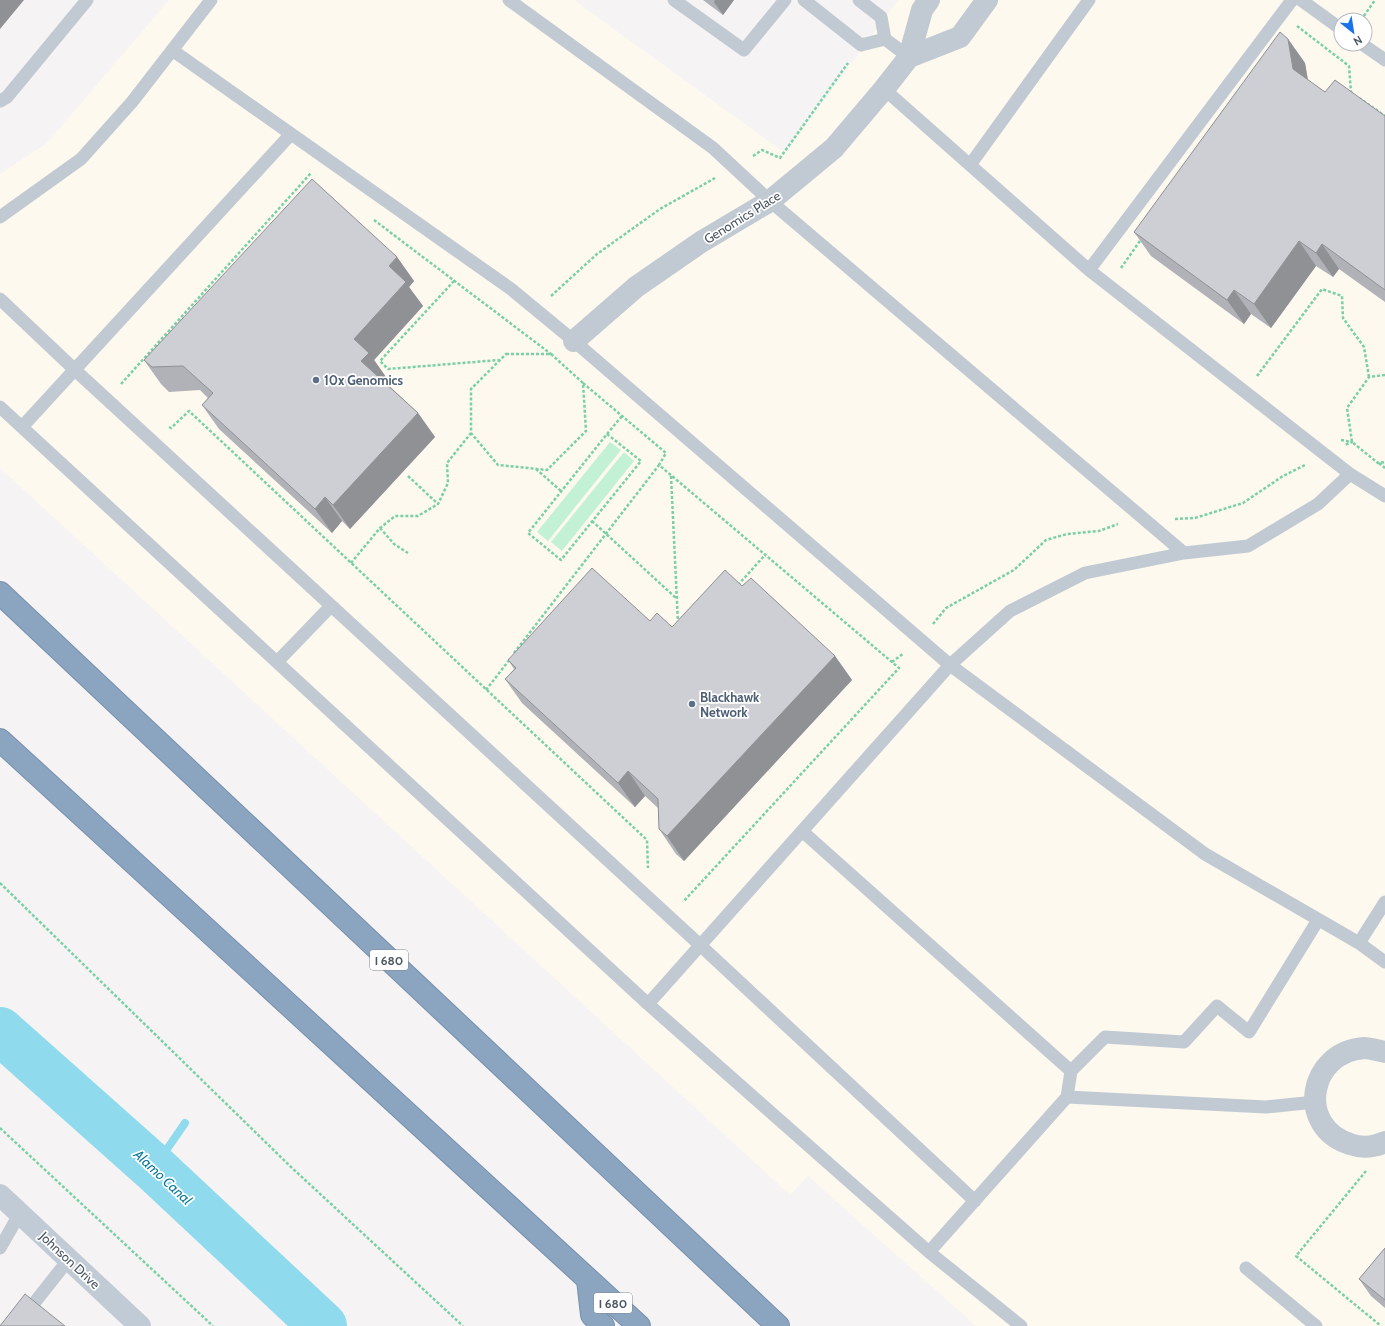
<svg xmlns="http://www.w3.org/2000/svg" width="1385" height="1326" font-family="Cabin,sans-serif">
<style>
.commercial{fill:#fdf9ef;fill-rule:evenodd}
.green{fill:#c3f1d5}
.lines{fill:none;stroke-linecap:round;stroke-linejoin:round}
.stream{stroke:#90daee;stroke-width:8}
.river{stroke:#90daee;stroke-width:48}
.highway-casing{stroke:#7690ad;stroke-width:24}
.path{stroke:#7ad0a6;stroke-width:2.5;stroke-dasharray:3 2;stroke-linecap:butt}
.lane{stroke:#c1cad2;stroke-width:13}
.street{stroke:#c1cad2;stroke-width:22}
.secondary{stroke:#c1cbd6;stroke-width:22}
.highway{stroke:#8ba5c1;stroke-width:22}
.wall{fill:#b0b2b7}
.shaded-wall{fill:#909195}
.building{fill:#cdcfd5;stroke:#909195}
.service-dot{fill:#5c6f8a;stroke:#fff;stroke-width:1.5}
.labels{text-anchor:middle;dominant-baseline:central;stroke-width:3.5;stroke-linejoin:round;paint-order:stroke}
.shield{fill:#fff;stroke:#808990;stroke-width:1}
.shield-label{font-size:12px;font-weight:bold;fill:#4a5661}
.street-label{font-size:13px;fill:#4a5661;stroke:#fff}
.service-label{font-size:13px;font-weight:bold;fill:#4e5e75;stroke:#fff;text-anchor:start}
.water-label{font-size:14px;font-style:italic;fill:#0c7c9b;stroke:#fff}
</style>
<rect width="100%" height="100%" fill="#f5f3f3"/>
<path class="commercial" d="M169,0H574L785,153L898,0H1385V1326H976L808,1176L790,1195L0,468V174L47,143ZM1341,20H1365V44H1341Z"/>
<path class="green" d="M610,442L621,450L548,541L537,532Z
M624,452L634,461L562,551L551,542Z"/>
<g class="lines">
<path class="stream" d="M154,1168L185,1123"/>
<path class="river" d="M0,1031L154,1168L323,1326"/>
<g class="highway-casing">
<path id="highway" d="M0,593L778,1326
M0,740L639,1326
M588,1280L592,1315L603,1326"/>
</g>
<path class="path" d="M1361,20L1375,0
M1297,26L1349,66L1351,92L1353,94
M1359,98L1385,116
M753,156L762,150L780,158L848,63
M374,220L551,354
M1121,268L1142,238
M454,281L380,361L388,369L499,360
M551,296L597,254L660,209L715,178
M506,354H551L583,383L586,431L547,470L498,465L471,433V389Z
M1385,375L1369,377L1347,408L1352,442L1378,463L1385,462
M1257,376L1322,289L1342,296L1343,318L1364,347L1369,377
M583,383L666,453L659,465L899,668L683,902
M121,384L311,173
M169,427L171,428L189,411L647,840L648,868
M607,434L641,461L561,560L528,533Z
M607,434L622,416
M1341,440L1352,442L1345,445
M1379,463L1385,468
M536,469L561,491
M408,476L438,504
M671,476L678,623
M1175,519L1195,518L1243,503L1283,476L1305,465
M592,521L676,598
M380,528L394,544L408,553
M351,563L380,528L395,516H418L438,504L448,483L447,463L471,433
M738,585L765,555
M933,624L946,608L1014,570L1046,540L1067,534L1099,531L1118,524
M514,653L659,465
M892,662L904,653
M486,690L510,659
M0,883L291,1167L463,1326
M0,1128L213,1326
M1366,1171L1296,1256L1381,1326"/>
<path class="lane" d="M509,0L713,148L770,201L1184,553
M674,0L744,50L785,0
M804,0L861,45L885,39
M859,0L881,17L885,39L909,57
M1301,0L1341,29
M1362,44L1385,60
M172,50L511,289L574,341L950,665L1205,854L1359,943L1385,962
M0,101L7,97L87,0
M970,165L1089,0
M0,217L81,159L132,102L211,0
M1089,270L1292,0
M0,299L75,370L700,945L975,1201
M0,407L648,1004L950,665L1010,611L1085,573L1184,553L1248,546L1318,504L1350,474L1089,270L884,89
M22,427L291,134
M1350,474L1385,496
M277,662L331,606
M802,831L1071,1071L1105,1037L1184,1042L1217,1006L1249,1032L1318,920
M1359,943L1385,902
M648,1004L929,1252L1067,1097L1266,1107L1315,1102
M1067,1097L1071,1071
M0,1248L20,1213
M929,1252L1021,1326
M1246,1268L1316,1326
M16,1326L69,1259"/>
<path class="street" d="M909,57L960,37L987,0
M574,341L636,287L701,242L770,201L834,148L884,89L909,57L922,10L929,0
M1385,1052C1379,1051 1371,1048 1364,1048C1308,1052 1296,1127 1350,1144C1361,1148 1374,1147 1385,1142"/>
<path class="secondary" d="M0,1195L140,1326"/>
<use href="#highway" class="highway"/>
</g>
<path class="wall" d="M703,0H734L723,15Z
M1288,39L1305,63L1308,80L1325,92L1385,116V302L1339,269L1333,277L1316,266L1271,328L1251,314L1244,324L1151,256L1134,232Z
M397,257L414,281L409,287L423,306L374,360L386,377L383,380L418,413L435,437L350,529L342,521L332,533L219,429L202,405L208,398L200,390L169,392L161,384L144,360Z
M742,586L835,656L852,680L684,861L676,854L659,829L658,808L645,796L635,807L522,703L505,679L514,669L508,660L650,621L672,627Z
M1385,1248V1308L1371,1296L1359,1279Z"/>
<path class="shaded-wall" d="M0,0H24L0,29Z
M715,0H734L723,15L714,2Z
M1288,39L1305,63L1310,93L1293,69Z
M1299,241L1316,266L1271,328L1254,304Z
M1322,244L1339,269L1333,277L1316,253Z
M397,257L414,281L409,287L423,306L374,360L386,377L378,385L361,361L354,339L389,266Z
M1234,290L1251,314L1244,324L1227,300Z
M418,413L435,437L350,529L333,505Z
M325,497L342,521L332,533L315,509Z
M835,656L852,680L684,861L667,836Z
M628,771L645,796L635,807L618,783Z"/>
<path class="building" d="M1280,32L1288,39L1293,69L1325,92L1335,80L1385,116V290L1322,244L1316,253L1299,241L1254,304L1234,290L1227,300L1134,232Z
M312,179L397,257L389,266L406,282L354,339L369,353L361,361L418,413L333,505L325,497L315,509L202,405L213,393L183,366L152,367L144,360Z
M592,568L650,621L657,613L672,627L725,570L742,586L751,578L835,656L667,836L659,829L658,799L628,771L618,783L505,679L516,668L508,660Z
M1385,1248V1300L1359,1279Z
M25,1294L65,1326H0Z"/>
<g class="service-dot">
<circle cx="316" cy="380" r="4"/>
<circle cx="692" cy="704" r="4"/>
</g>
<g class="labels">
<g class="shield">
<rect x="370" y="950" width="38" height="20" rx="3"/>
<rect x="594" y="1293" width="38" height="20" rx="3"/>
</g>
<g class="shield-label">
<text x="389" y="960">I 680</text>
<text x="613" y="1303">I 680</text>
</g>
<g class="street-label">
<text transform="translate(742 217) rotate(-32)">Genomics Place</text>
<text transform="translate(70 1260) rotate(43)">Johnson Drive</text>
</g>
<g class="service-label">
<text x="324" y="380">10x Genomics</text>
<text x="700" y="697">Blackhawk<tspan x="700" dy="15">Network</tspan></text>
</g>
<g class="water-label">
<text transform="translate(163 1177) rotate(43)">Alamo Canal</text>
</g>
</g>
<g transform="translate(1353 32) rotate(150)"><circle r="19" fill="#ffffff" stroke="#b7bbc0"/>
<path d="M0-3L7 15L0 10L-7 15Z" fill="#1a73e8"/>
<text y="-6" font-size="11" font-weight="bold" text-anchor="middle" fill="#4a5661">N</text>
</g>
</svg>
